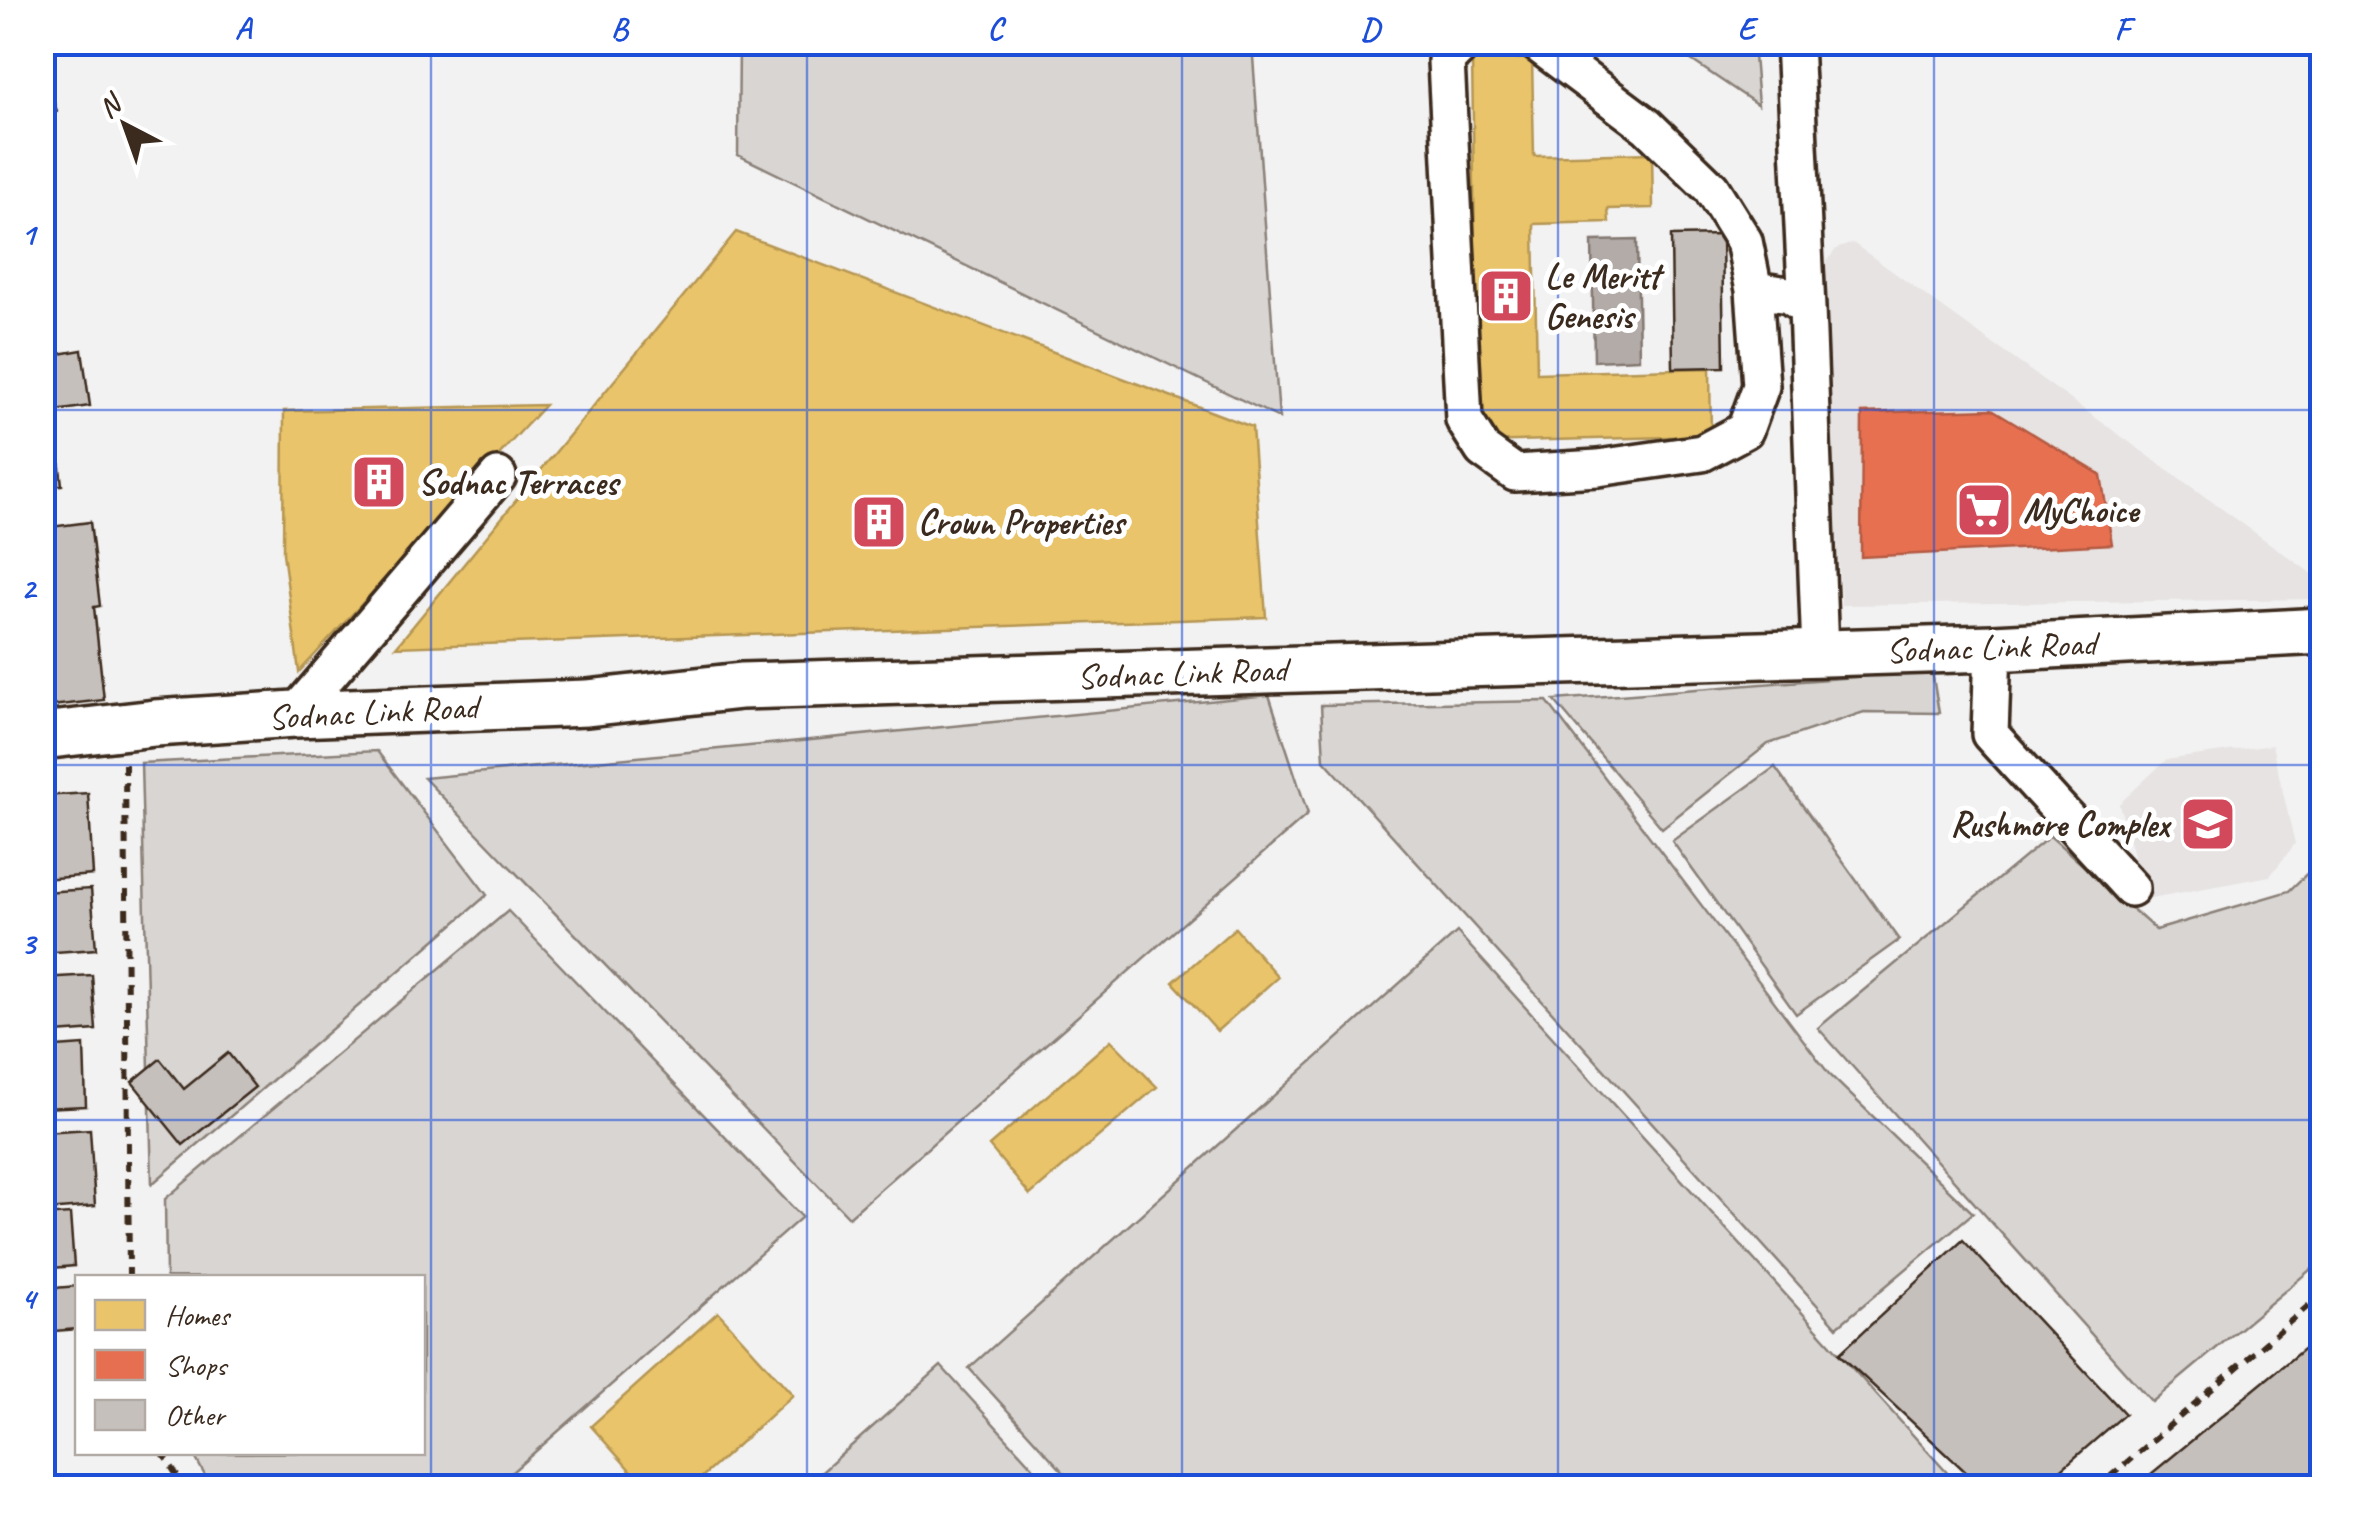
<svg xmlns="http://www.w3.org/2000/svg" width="2365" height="1530" font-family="Caveat,sans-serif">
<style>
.built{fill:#e6e3e2}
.green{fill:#d8d5d2;stroke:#8a8078;stroke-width:2.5}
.water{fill:#b2aba7;stroke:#827770;stroke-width:2.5}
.homes{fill:#e9c46a;stroke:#b59653;stroke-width:2.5}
.shops{fill:#e76f51;stroke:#b35a42;stroke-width:2.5}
.building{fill:#c6c0bd;stroke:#3b2a1e;stroke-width:2.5}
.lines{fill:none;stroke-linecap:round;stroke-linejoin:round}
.minor-casing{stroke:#3b2a1e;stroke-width:42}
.major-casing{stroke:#3b2a1e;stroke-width:52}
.path{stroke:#3b2a1e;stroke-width:6;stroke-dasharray:10 8;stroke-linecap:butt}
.minor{stroke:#fff;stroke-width:35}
.major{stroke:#fff;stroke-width:45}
.grid{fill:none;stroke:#1d4ed8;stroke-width:2.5;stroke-opacity:0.55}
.labels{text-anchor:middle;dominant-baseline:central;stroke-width:10;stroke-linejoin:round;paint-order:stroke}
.poi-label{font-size:35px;font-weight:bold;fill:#3b2a1e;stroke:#fff;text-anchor:start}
.street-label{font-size:35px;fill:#3b2a1e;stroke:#fff}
.neatline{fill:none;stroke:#1d4ed8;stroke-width:4}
.grid-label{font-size:32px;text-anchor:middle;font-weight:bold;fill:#1d4ed8}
</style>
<rect width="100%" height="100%" fill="#f3f2f2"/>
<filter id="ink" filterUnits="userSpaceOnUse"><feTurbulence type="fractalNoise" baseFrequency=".01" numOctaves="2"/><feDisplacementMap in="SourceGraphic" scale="20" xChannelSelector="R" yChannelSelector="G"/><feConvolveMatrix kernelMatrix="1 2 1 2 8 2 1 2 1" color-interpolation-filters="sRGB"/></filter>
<g filter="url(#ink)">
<path class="built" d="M1853,243L2322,581V599L1841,605L1823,300L1825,264L1836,249Z
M2272,745L2295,844L2270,876L2146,899L2119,804L2166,760Z"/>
<path class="green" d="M739,43H1252L1279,418L738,155Z
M1666,43H1753L1758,105Z
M1932,671L1939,713L1864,712L1768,744L1662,828L1554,700Z
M1269,695L1308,814L849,1217L424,778Z
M1547,701L1829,1074L1973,1213L1837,1327L1324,760L1321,705Z
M377,751L487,895L152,1184L141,763Z
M1775,767L1899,940L1796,1014L1672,841Z
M2050,836L2156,930L2289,891L2322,859V1260L2152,1402L1818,1028Z
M508,911L802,1217L495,1487H211L193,1453L422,1452V1278L166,1277L165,1199Z
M1457,932L1960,1487H1077L969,1368Z
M941,1366L1051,1487H805Z"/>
<path class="water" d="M1637,240L1639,359L1594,361L1592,241Z"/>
<path class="homes" d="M1532,58L1534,156L1652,153L1653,208L1608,209L1609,222L1534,224L1537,373L1710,368L1711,436L1478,442L1472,60Z
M736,232L1252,427L1266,617L396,647Z
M545,405L299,672L283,553L284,411Z
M1235,928L1278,977L1217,1031L1173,982Z
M1111,1040L1157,1087L1030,1195L989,1146Z
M718,1312L793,1395L690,1488H646L591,1426Z"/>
<path class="shops" d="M1992,409L2101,475L2112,544L1861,557L1862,413Z"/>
<path class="building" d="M42,71L57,111L42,117Z
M1722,235L1724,367L1673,368L1671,236Z
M82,350L90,406L42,413V357Z
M56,433L62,485L42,487V435Z
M90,522L100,606L94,607L104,700L42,707V528Z
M88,793L93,875L42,879V796Z
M91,889L96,949L42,953V892Z
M92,975L96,1030L42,1034V978Z
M84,1045L86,1106L42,1108V1048Z
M228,1053L255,1087L183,1145L132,1082L160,1059L184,1089Z
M90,1129L95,1206L47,1210L46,1201H42V1132Z
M70,1214L74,1266L42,1269V1216Z
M1963,1240L2125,1414L2040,1488H1983L1839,1354Z
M78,1286V1329L42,1332V1289Z
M2307,1346L2322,1364V1488H2134Z"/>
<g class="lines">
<g class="minor-casing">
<path id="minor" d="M1465,42L1446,61L1464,420L1483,450L1515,473L1598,468L1702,453L1745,430L1761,386L1754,290L1744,241L1711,188L1647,126L1535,42
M1794,42L1807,308
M1754,290L1789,295L1807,308L1820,653
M1993,648L1990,734L2131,888
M295,714L498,476"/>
</g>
<g class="major-casing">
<path id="major" d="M42,736L155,723L295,714L587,703L741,686L1993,648L2322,631"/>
</g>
<path class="path" d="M125,764L129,1278
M162,1452L185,1488
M2097,1488L2322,1294"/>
<use href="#minor" class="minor"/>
<use href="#major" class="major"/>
</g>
</g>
<path class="grid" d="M431,42V1488M807,42V1488M1182,42V1488M1558,42V1488M1934,42V1488M42,410H2322M42,765H2322M42,1120H2322"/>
<defs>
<g id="building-square" transform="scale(2.875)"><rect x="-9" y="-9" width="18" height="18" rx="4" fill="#d1495b" stroke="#fff"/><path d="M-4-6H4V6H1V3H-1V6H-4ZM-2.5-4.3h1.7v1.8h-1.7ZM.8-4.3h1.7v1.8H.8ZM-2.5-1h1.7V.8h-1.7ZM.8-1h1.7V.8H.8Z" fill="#fff"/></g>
<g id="supermarket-square" transform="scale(2.875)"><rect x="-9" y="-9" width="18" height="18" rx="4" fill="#d1495b" stroke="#fff"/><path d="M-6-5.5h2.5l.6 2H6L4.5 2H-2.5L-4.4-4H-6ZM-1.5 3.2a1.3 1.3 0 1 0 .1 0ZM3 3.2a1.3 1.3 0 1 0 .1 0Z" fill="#fff"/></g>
<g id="university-square" transform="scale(2.875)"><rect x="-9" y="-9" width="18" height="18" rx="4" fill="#d1495b" stroke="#fff"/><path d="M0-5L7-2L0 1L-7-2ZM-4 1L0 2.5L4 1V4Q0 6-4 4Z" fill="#fff"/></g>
</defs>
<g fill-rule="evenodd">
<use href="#building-square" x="1506" y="296"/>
<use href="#building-square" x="379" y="482"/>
<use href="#supermarket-square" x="1984" y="510"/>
<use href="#building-square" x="879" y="522"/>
<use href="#university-square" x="2208" y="824"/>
</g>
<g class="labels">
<g class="poi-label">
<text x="1545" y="276">Le Meritt<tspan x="1545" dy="40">Genesis</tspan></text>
<text x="418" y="482">Sodnac Terraces</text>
<text x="2023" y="510">MyChoice</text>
<text x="918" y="522">Crown Properties</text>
<text x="2169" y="824" text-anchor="end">Rushmore Complex</text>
</g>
<g class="street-label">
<text transform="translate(1991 647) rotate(-2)">Sodnac Link Road</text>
<text transform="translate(1182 673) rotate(-2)">Sodnac Link Road</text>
<text transform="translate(373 712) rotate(-3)">Sodnac Link Road</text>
</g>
</g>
<rect width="2365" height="1530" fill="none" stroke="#fff" stroke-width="110"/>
<rect x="75" y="1275" width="350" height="180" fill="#ffffff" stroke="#b1aaa5" stroke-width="2.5"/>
<rect x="95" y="1300" width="50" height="30" fill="#e9c46a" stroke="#b1aaa5" stroke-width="2.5"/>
<text x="165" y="1325" font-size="30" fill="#3b2a1e">Homes</text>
<rect x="95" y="1350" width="50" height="30" fill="#e76f51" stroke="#b1aaa5" stroke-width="2.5"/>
<text x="165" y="1375" font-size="30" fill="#3b2a1e">Shops</text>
<rect x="95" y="1400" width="50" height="30" fill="#c6c0bd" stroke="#b1aaa5" stroke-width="2.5"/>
<text x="165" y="1425" font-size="30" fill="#3b2a1e">Other</text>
<g transform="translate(125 125) rotate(319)" stroke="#ffffff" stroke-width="8" paint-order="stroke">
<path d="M0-8L18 38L0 25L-18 38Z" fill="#3b2a1e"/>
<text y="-15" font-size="28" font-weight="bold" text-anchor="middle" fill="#3b2a1e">N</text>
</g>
<rect x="55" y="55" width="2255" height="1420" class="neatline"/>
<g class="grid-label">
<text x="243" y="39">A</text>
<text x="619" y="39">B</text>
<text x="995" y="39">C</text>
<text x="1370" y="39">D</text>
<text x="1746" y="39">E</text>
<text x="2122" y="39">F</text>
<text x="28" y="244">1</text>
<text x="28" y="599">2</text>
<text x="28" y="954">3</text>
<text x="28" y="1309">4</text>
</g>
</svg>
